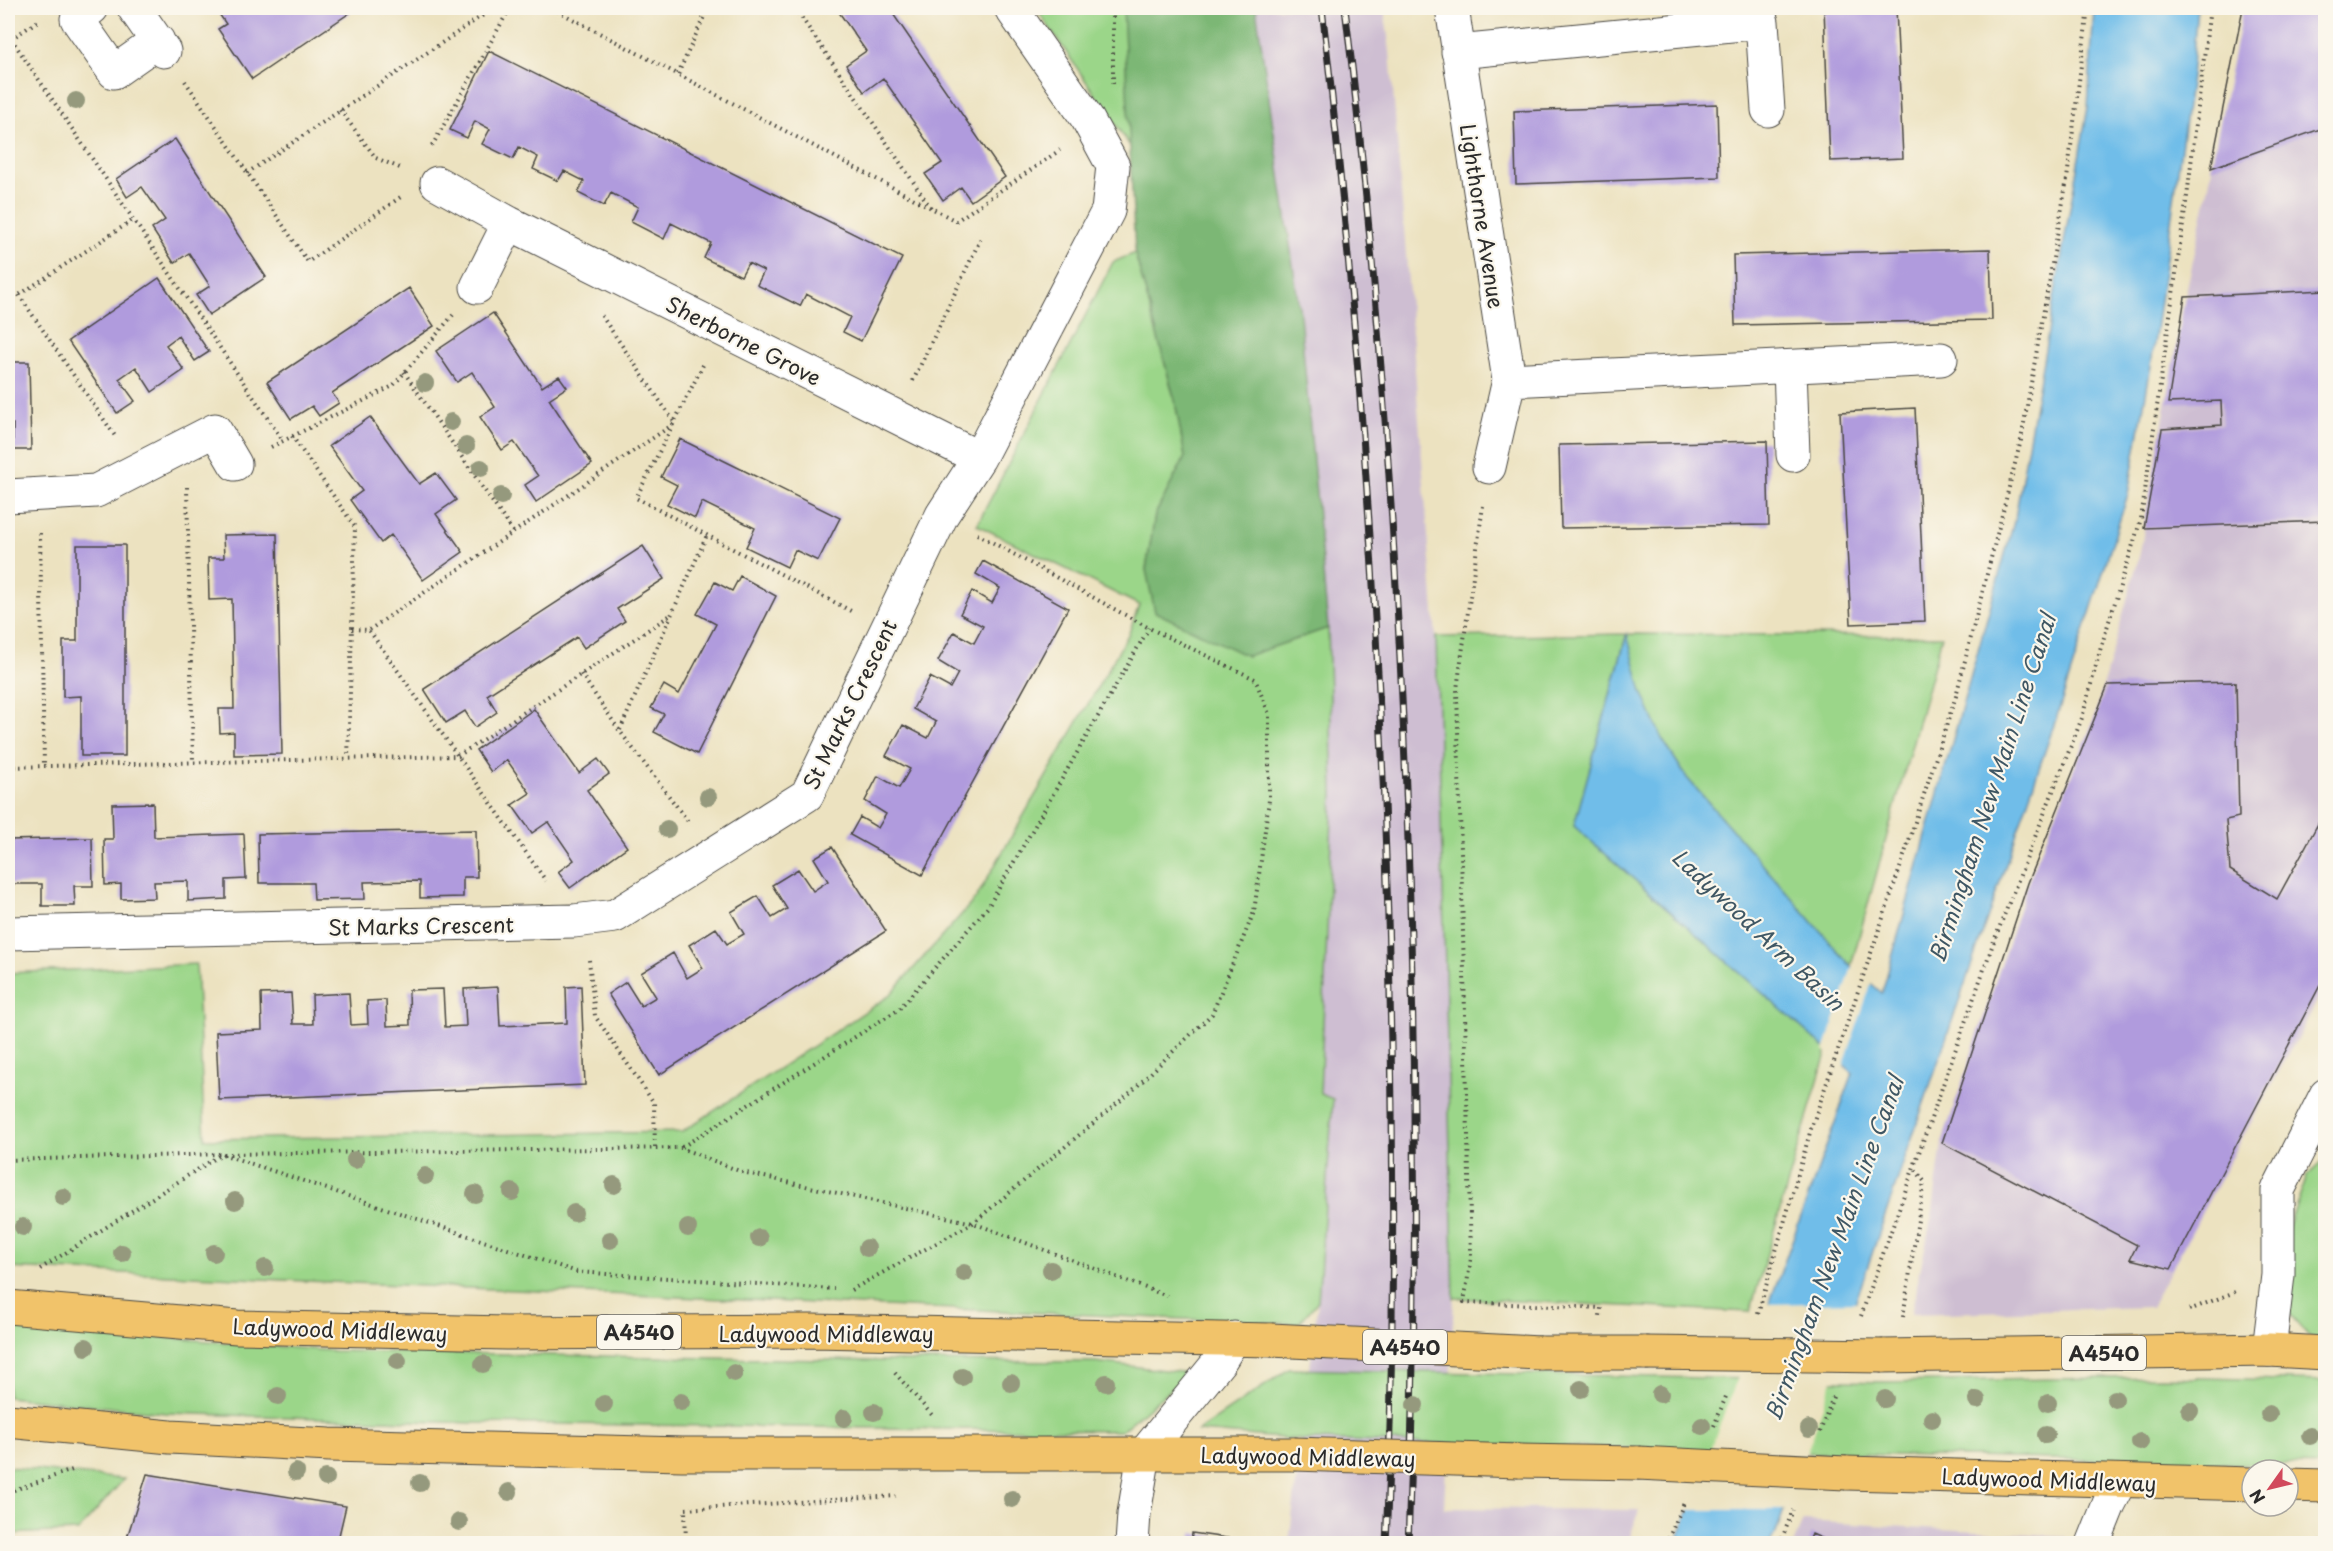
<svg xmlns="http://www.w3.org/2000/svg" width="2333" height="1551" font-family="'Playpen Sans',sans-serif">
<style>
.industrial{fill:#cebed2}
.green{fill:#9bd689;stroke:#63805a;stroke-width:1.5}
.forest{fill:#7cb775;stroke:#547150;stroke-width:1.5}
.water{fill:#6fbde9;stroke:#4d748a;stroke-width:1.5}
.pier{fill:#ece2c0}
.building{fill:#b09bdd}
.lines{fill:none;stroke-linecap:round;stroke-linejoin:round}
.minor-casing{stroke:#484641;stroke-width:35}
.trunk-casing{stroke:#484641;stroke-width:35}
.path{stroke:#484641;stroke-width:4;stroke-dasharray:1.5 4.5;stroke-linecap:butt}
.minor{stroke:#fff;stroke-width:33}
.trunk{stroke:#f1c36a;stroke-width:33}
.rail-casing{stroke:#2b2b2b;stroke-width:7}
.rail{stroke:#fbf7ec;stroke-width:4.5;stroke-dasharray:14;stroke-linecap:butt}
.trunk-bridge-casing{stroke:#484641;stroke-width:35;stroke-linecap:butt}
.trunk-bridge{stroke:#f1c36a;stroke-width:33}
.tree{fill:#95997d}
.labels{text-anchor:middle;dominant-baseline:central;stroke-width:4.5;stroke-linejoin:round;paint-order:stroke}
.shield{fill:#fbf7ec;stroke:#696865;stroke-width:1.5}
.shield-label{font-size:20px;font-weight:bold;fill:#2b2b2b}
.street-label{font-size:21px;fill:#2b2b2b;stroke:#fbf7ec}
.water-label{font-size:22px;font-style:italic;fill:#3f5764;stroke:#fbf7ec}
</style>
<rect width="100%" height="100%" fill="#fbf7ec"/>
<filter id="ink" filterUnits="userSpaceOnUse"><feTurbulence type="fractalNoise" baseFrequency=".0167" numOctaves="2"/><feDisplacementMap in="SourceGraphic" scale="12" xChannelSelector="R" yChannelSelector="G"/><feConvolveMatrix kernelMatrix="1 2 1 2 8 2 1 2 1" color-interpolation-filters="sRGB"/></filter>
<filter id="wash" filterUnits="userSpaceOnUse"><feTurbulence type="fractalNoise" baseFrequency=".008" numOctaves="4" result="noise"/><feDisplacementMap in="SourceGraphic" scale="24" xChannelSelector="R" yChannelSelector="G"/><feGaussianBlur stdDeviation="1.35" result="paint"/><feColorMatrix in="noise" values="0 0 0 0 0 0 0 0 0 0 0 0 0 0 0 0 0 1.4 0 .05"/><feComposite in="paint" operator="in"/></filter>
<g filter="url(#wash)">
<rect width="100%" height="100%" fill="#ece2c0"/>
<path class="industrial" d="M1255,8H1384L1390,51L1436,637L1454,1298L1444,1508L1639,1510L1628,1543H1289L1318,1301L1333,1099L1319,1094L1333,793L1328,628L1300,314Z
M2243,8H2325V987L2151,1307L1911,1314L1933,1210L1942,1143L2092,725L2140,553L2185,297L2204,210Z
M1803,1521L2065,1536L2062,1544H1793Z"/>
<path class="green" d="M1036,8H1255L1158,187Z
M1135,253L1175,401L1185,457L1155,515L1146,570L1247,656L1328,628L1333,793L1320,1094L1333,1099L1318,1301L1298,1324L8,1268V973L196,964L205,1139L682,1132L889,996L976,898L1129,633L1139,605L977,525L1113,262Z
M1627,634L1942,636L1851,966L1687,778L1662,739L1642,692L1626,636L1574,826L1827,1050L1750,1312L1454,1298L1436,637Z
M2325,1159V1340H2312L2288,1312L2287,1230L2307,1176Z
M8,1325L334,1351L876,1361L1095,1362L1190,1373L1121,1431L471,1423L166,1413L8,1397Z
M1289,1369L1887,1382L2162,1377L2326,1381L2325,1466L1304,1440L1198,1431Z
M8,1467L124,1479L78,1531L8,1534Z"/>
<path class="forest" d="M1123,8H1256L1300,314L1328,628L1247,656L1155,612L1146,570L1155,515L1185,457L1175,401L1135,253Z"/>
<path class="water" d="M2094,8H2197L2191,77L2151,366L2128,494L2056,719L1776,1533L1771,1543H1676L1768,1307L1853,1073L1574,826L1627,634L1642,692L1662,739L1687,778L1851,966L1882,993L2015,518L2088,107Z"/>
<path class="pier" d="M1853,964L1872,981L1843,1068L1824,1051Z
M1859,1302L1787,1510H1687L1766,1304Z"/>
<g id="blocks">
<path class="building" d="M215,8H243L245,10L249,8H357L252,79L218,29L226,24Z
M836,8H889L1005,177L971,201L961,187L943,200L925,174L942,163L883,78L864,92L846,65L866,51Z
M1824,8H1896L1903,158L1830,161Z
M2243,8H2326V127L2211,168Z
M489,51L902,258L861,341L843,332L850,317L806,294L800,306L757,285L764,271L748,263L741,276L704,258L711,243L671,223L664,239L631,222L638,207L611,193L604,206L578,193L584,181L564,171L558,181L533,169L538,157L519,147L513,159L482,144L490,129L475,121L467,138L450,130Z
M1717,104L1719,177L1516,184L1514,111Z
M175,139L266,277L209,315L196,295L210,286L189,253L174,263L152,229L165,220L142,187L127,197L116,179Z
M1990,249L1992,320L1735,325L1733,255Z
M159,278L209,352L195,361L178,336L166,345L184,370L152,392L136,367L119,379L135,401L117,413L68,341Z
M409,288L434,326L332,393L339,403L319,416L312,406L291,419L267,382Z
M2326,290V521L2144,528L2162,429L2222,425L2221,401L2168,403L2185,297Z
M493,313L542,387L559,376L567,387L549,399L592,464L536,502L525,485L538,476L514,442L502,450L480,417L495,407L472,372L457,382L436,351Z
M8,362H29L31,450H13V424H8Z
M1915,408L1925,621L1851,624L1840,412Z
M370,417L419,484L436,473L456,500L436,514L463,552L423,580L391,535L381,543L350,500L362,491L329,446Z
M680,439L840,518L818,561L795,550L787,567L746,547L755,528L702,502L695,518L667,504L677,485L661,477Z
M1767,441L1769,525L1561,528L1559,445Z
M277,534L282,754L234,755V732L220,733L219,709H234L232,599L209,600L208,558H224L223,535Z
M77,545H125V756H81V696L63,697V641H77Z
M643,546L664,579L617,609L625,621L584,648L577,637L487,695L497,712L475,727L465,711L446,723L424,689Z
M983,561L1068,608L922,875L850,835L860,817L878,828L886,814L865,801L878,776L899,788L910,769L886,756L903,725L928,738L936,722L913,709L930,677L950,688L958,673L938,661L954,632L974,643L983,626L960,614L972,591L992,603L1000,588L976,574Z
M740,576L776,596L697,754L654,732L664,714L651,708L664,685L679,694L716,624L697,614L715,582L732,591Z
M2236,682L2239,817L2226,820L2230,870L2277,899L2326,809V974L2171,1269L2130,1259L2137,1245L1942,1143L2028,883L2108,685Z
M534,709L579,773L598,759L609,774L587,790L627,847L570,888L558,872L574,860L548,822L532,833L512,805L530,793L507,760L491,772L476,750Z
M153,803L154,837L244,834L246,879L226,880V899L188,901V881L154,882L155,898L121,899V884L105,885L104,839H113L112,804Z
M476,830L477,877H463V897L420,898V881L364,882L365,899L314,900L313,883H259L258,834Z
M92,838L93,886H74L75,906H42V884H8V840Z
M832,847L886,931L659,1075L608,994L626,982L641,1006L656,997L641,973L673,953L687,978L703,968L689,945L716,928L727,944L744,934L731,912L758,896L772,918L787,909L772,885L798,869L813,891L828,881L814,858Z
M581,986L585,1085L219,1100L216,1032L262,1030L261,994L291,993L293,1024H313L312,995L349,993L351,1025L368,1024L367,1001L386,1000L387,1026L410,1025L409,990L443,989L445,1027L466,1026L464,989L498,987L500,1026L567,1023L566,987Z
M147,1474L346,1506L337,1544H125Z
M1192,1533L1254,1542V1544H1191Z
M1812,1534L1835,1544H1808Z"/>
</g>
</g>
<g filter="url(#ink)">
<use href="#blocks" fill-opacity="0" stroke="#484641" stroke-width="1.5"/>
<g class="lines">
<g class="minor-casing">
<path id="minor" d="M92,8L77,19L114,72L158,41
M134,8L164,51
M1452,8L1509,380L1489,467
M1458,52L1762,22L1768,110
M437,183L509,223L979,458
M477,287L509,223
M1790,367L1793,455
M1509,380L1941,359
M8,496L96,491L215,430L235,464
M8,933L574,921L615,916L807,795L942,515L979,458L1108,211L1113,166L1087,118L1011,8
M2269,1350L2278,1275V1190L2326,1095
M1132,1544L1134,1514L1144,1454L1219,1362L1234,1338
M2093,1544L2109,1504L2121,1481"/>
</g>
<g class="trunk-casing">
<path id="trunk" d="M8,1307L237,1327L506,1333L812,1331L1271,1340
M1540,1353H1646
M1883,1356L2269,1350L2326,1353
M8,1421L170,1437L330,1445L682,1454H1294
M1519,1461L1638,1463
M1846,1473L2252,1484
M2288,1485L2326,1486"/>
</g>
<path class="path" d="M552,8L956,221L1060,150
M795,8L931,208
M8,34L283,441
M11,39L38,21
M678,74L708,8
M185,81L308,262L402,196
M1113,84V8
M340,110L376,158L400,168
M432,146L510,8
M247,173L494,8
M8,295H19L133,220
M19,295L115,436
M703,365L636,498L851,611
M404,372L513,532
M913,381L981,238
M292,436L355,527L348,758
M271,447L393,386L453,315
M187,487L193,762
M1483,506L1457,689L1471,1258L1464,1302L1601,1308L1600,1316
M40,533L44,766
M352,629L369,630L546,881
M369,630L675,423L601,315
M581,674L619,730L690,824
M620,730L707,535
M8,767L458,756L672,614
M589,960L595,1016L654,1103L655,1148
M682,1147L899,1009L988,907L1149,628
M8,1160L222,1154L681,1148L742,1172L973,1223L1167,1296
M40,1269L222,1154L577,1272L834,1289
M851,1290L973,1223L1131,1092L1212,1014L1254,912L1269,800V714L1255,679L1149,628L977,534
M2189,1310L2235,1292
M1758,1314L1811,1129L1900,868L1956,696L2021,440L2067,179L2088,8
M1861,1316L1994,941L2082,718L2101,647L2141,519L2188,189L2210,8
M1903,1317L1924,1181L1915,1169
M895,1373L932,1415
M1714,1426L1727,1394
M1820,1432L1834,1394
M8,1492L75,1469
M686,1544L685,1509L896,1496
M1666,1544L1684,1503
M1780,1544L1793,1510
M2295,1544L2326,1540"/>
<use href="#minor" class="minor"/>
<use href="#trunk" class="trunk"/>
<g class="rail-casing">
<path id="rail" d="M1322,8C1355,289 1376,572 1386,855C1394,1085 1396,1314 1386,1544
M1345,8C1376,258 1394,511 1405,763C1416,1023 1418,1283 1408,1544"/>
</g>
<use href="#rail" class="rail"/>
<g class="trunk-bridge-casing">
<path id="trunk-bridge" d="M1271,1340L1540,1353
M1646,1353L1883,1356
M1294,1454L1519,1461
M1638,1463L1846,1473"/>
</g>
<use href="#trunk-bridge" class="trunk-bridge"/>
</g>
<g class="tree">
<circle cx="76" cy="101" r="9"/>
<circle cx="425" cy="383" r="9"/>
<circle cx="451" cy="422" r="9"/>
<circle cx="466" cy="446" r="9"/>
<circle cx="481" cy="468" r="9"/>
<circle cx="501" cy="496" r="9"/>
<circle cx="708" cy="797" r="9"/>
<circle cx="667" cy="829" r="9"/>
<circle cx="355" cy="1160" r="9"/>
<circle cx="425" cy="1176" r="9"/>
<circle cx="614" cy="1185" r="9"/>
<circle cx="512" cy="1192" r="9"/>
<circle cx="475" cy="1194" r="9"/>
<circle cx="63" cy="1197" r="9"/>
<circle cx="235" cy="1201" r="9"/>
<circle cx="574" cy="1213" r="9"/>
<circle cx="23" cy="1227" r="9"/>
<circle cx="688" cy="1228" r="9"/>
<circle cx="759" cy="1238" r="9"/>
<circle cx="610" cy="1240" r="9"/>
<circle cx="867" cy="1248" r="9"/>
<circle cx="122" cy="1253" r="9"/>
<circle cx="214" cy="1253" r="9"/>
<circle cx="265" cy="1268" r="9"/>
<circle cx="1051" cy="1270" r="9"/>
<circle cx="964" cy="1273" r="9"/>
<circle cx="86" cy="1347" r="9"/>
<circle cx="398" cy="1361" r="9"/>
<circle cx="483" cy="1364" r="9"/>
<circle cx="734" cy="1373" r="9"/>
<circle cx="962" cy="1377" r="9"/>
<circle cx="1011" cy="1383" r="9"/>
<circle cx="1106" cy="1383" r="9"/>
<circle cx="1581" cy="1389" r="9"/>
<circle cx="1660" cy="1394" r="9"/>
<circle cx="278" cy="1396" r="9"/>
<circle cx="1885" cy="1399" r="9"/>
<circle cx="2115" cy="1399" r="9"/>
<circle cx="1977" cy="1400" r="9"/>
<circle cx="681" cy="1402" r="9"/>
<circle cx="2048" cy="1403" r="9"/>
<circle cx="604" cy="1404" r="9"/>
<circle cx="1415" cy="1405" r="9"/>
<circle cx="2190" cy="1411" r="9"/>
<circle cx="874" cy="1412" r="9"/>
<circle cx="2269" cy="1414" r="9"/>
<circle cx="844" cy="1418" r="9"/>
<circle cx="1932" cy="1419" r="9"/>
<circle cx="1702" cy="1426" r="9"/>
<circle cx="1809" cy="1429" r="9"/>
<circle cx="2046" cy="1435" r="9"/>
<circle cx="2310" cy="1436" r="9"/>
<circle cx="2140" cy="1442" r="9"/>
<circle cx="296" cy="1472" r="9"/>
<circle cx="326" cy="1478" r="9"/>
<circle cx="420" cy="1483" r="9"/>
<circle cx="509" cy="1492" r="9"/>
<circle cx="1012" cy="1499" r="9"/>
<circle cx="459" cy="1522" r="9"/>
</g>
</g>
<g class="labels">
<g class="shield">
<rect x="597" y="1315" width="84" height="34" rx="4.5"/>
<rect x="1363" y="1330" width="84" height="34" rx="4.5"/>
<rect x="2062" y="1336" width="84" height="34" rx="4.5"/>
</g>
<g class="shield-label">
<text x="639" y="1332">A4540</text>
<text x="1405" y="1347">A4540</text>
<text x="2104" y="1353">A4540</text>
</g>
<g class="street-label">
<text transform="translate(1483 216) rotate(81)">Lighthorne Avenue</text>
<text transform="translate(744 340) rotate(27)">Sherborne Grove</text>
<text transform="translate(849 704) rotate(-64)">St Marks Crescent</text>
<text transform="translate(421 925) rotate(-1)">St Marks Crescent</text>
<text transform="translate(340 1329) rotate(2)">Ladywood Middleway</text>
<text x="826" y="1333">Ladywood Middleway</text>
<text transform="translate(1308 1456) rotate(1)">Ladywood Middleway</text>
<text transform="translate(2049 1479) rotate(2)">Ladywood Middleway</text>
</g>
<g class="water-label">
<text transform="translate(1991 788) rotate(-72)">Birmingham New Main Line Canal</text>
<text transform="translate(1759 929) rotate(43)">Ladywood Arm Basin</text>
<text transform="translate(1833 1248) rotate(-70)">Birmingham New Main Line Canal</text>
</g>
</g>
<rect width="2333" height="1551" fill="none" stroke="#fbf7ec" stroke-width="30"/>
<g transform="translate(2270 1488) rotate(236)"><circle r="28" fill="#fbf7ec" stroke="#a8a59f" stroke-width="1.5"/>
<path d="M0-4.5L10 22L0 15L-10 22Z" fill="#d1495b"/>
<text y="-9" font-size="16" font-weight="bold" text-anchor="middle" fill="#2b2b2b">N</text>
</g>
</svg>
